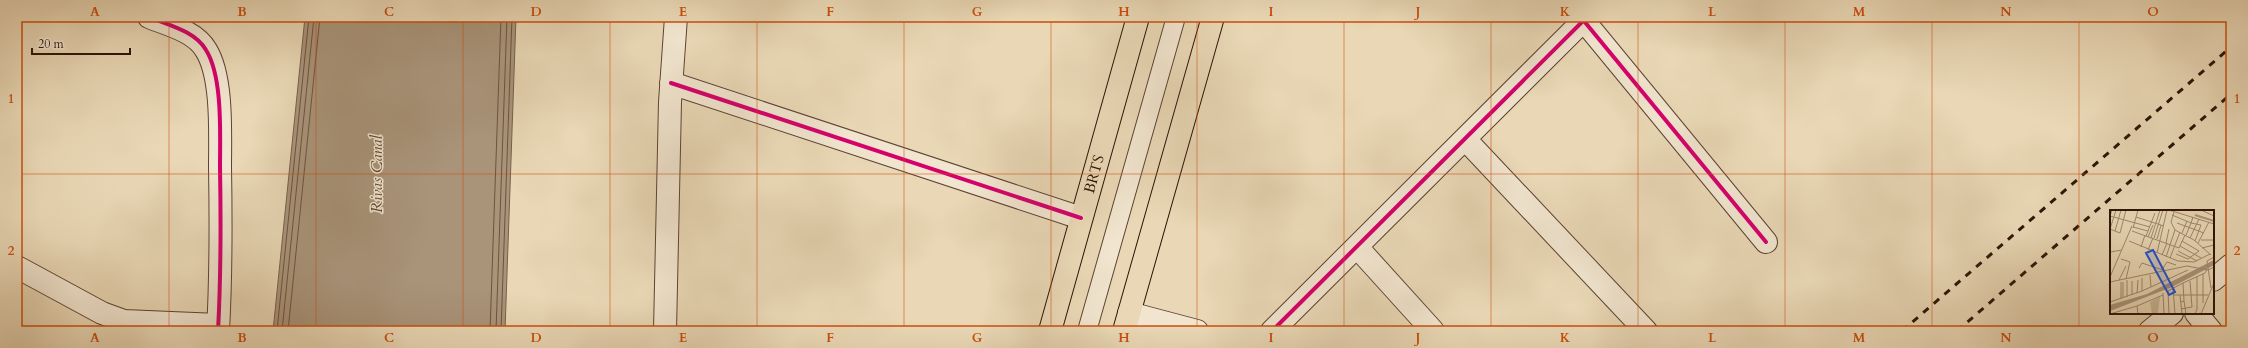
<svg xmlns="http://www.w3.org/2000/svg" width="2248" height="348" font-family="Cardo,serif">
<style>
.water{fill:#a9947a;stroke:#78604c}
.lines{fill:none;stroke-linecap:round;stroke-linejoin:round}
.shore{stroke:#6c5340;stroke-width:1}
.service-casing{stroke:#5d4332;stroke-width:20}
.minor-casing{stroke:#5d4332;stroke-width:24}
.primary-casing{stroke:#2e1206;stroke-width:24}
.service{stroke:#f1e5cf;stroke-width:18}
.minor{stroke:#f1e5cf;stroke-width:22}
.primary{stroke:#e9d7b5;stroke-width:22}
.rail{stroke:#2e1206;stroke-width:3;stroke-dasharray:7 7;stroke-linecap:butt}
.cycleway-casing{stroke:#f1e5cf;stroke-width:6}
.cycleway{stroke:#d6006c;stroke-width:4}
.grid{fill:none;stroke:#cc4e0b;stroke-width:1;stroke-opacity:0.55}
.labels{text-anchor:middle;dominant-baseline:central;stroke-width:3;stroke-linejoin:round;paint-order:stroke}
.street-label{font-size:15px;fill:#2e1206;stroke:#f1e5cf}
.water-label{font-size:16px;font-style:italic;fill:#5f4634;stroke:#f1e5cf}
.inset-river{fill:none;stroke:#a9947a;stroke-width:2}
.inset-road{fill:none;stroke:#9e886f;stroke-width:1}
.view{fill:#1d4ed8;fill-opacity:0.15;stroke:#1d4ed8;stroke-width:2}
.inset-edge{fill:none;stroke:#2e1206;stroke-width:2}
.neatline{fill:none;stroke:#cc4e0b;stroke-width:1.5}
.grid-label{font-size:13px;text-anchor:middle;font-weight:bold;fill:#cc4e0b}
</style>
<rect width="100%" height="100%" fill="#e9d7b5"/>
<filter id="stains"><feTurbulence type="fractalNoise" baseFrequency=".005" numOctaves="4"/><feColorMatrix values="0 0 0 0 .2 0 0 0 0 .09 0 0 0 0 .02 0 0 0 .5 -.17"/></filter>
<radialGradient id="worn" r=".72"><stop offset=".6" stop-color="#630" stop-opacity="0"/><stop offset="1" stop-color="#630" stop-opacity=".3"/></radialGradient>
<path class="water" d="M305,17H516L505,331H273Z"/>
<g class="lines">
<path class="shore" d="M277,331L309,17
M282,331L314,17
M288,331L320,17
M490,331L501,17
M496,331L507,17
M501,331L512,17"/>
<g class="service-casing">
<path id="service" d="M1087,331L1176,17"/>
</g>
<g class="minor-casing">
<path id="minor" d="M149,17C168,25 195,31 206,50C223,77 220,135 220,167C221,222 221,276 218,331
M1584,21L1766,242
M671,83L1081,218
M1465,139L1646,331
M1357,247L1433,331
M17,267L102,313L124,321L218,325
M2213,280L2231,265
M1129,313L1197,331
M2196,313L2211,331
M665,331L670,102L676,17
M1272,331L1587,17
M2150,331L2172,313"/>
</g>
<g class="primary-casing">
<g id="primary">
<path id="s1" d="M1050,331L1138,17"/>
<path d="M1124,331L1213,17"/>
</g>
</g>
<use href="#service" class="service"/>
<use href="#minor" class="minor"/>
<use href="#primary" class="primary"/>
<path class="rail" d="M1902,331L2231,47
M1957,331L2231,94"/>
<g class="cycleway-casing">
<path id="cycleway" d="M149,17C168,25 195,31 206,50C223,77 220,135 220,167C221,222 221,276 218,331
M1584,21L1766,242
M671,83L1081,218
M1272,331L1587,17"/>
</g>
<use href="#cycleway" class="cycleway"/>
</g>
<path class="grid" d="M169,17V331M316,17V331M463,17V331M610,17V331M757,17V331M904,17V331M1051,17V331M1197,17V331M1344,17V331M1491,17V331M1638,17V331M1785,17V331M1932,17V331M2079,17V331M17,174H2231"/>
<g class="labels">
<g class="street-label">
<text stroke="none"><textPath href="#s1" startOffset="163">BRTS</textPath></text>
</g>
<g class="water-label">
<text transform="translate(377 174) rotate(-90)">Rivas Canal</text>
</g>
</g>
<g transform="translate(2110 210)">
<rect width="104" height="104" fill="#e9d7b5"/>
<path d="M50,87L48,103L42,104L40,92Z" fill="#c9b697"/>
<path d="M104,50V55L62,77L0,101V95L37,84Z" fill="#a9947a"/>
<path class="inset-river" d="M85,5L104,11"/>
<path class="inset-road" d="M2,0L0,6L40,17M59,0L104,14M91,0L104,6M64,2L61,12L65,20L84,30L101,45M62,5L81,13L76,25M26,7L54,16M83,7L81,13L91,15L85,31M67,13L94,23M23,17L38,21M23,18L28,0M0,19L10,23L16,0M0,19L6,0M5,21L11,0M22,21L69,38L75,25M72,23L77,11M36,26L45,3M38,27L43,15M41,28L50,0M44,28L53,0M80,28L89,9M47,29L51,15M91,30H104M19,31L68,51L84,52L100,44M56,33L59,19M88,33L99,12M70,36L91,48M31,37L35,25M92,38L104,35M38,40L43,28M68,41L87,51M0,42L12,40M47,43L57,0M66,44L78,49L89,41L72,31M52,45L57,33M56,47L65,20M60,48L70,22M11,49L20,52L16,69M29,58L32,53L53,60M53,58L57,52L66,55M93,64V93M40,65L41,77M0,67L22,16M9,70L16,56M0,72L77,56L98,60L104,57M13,72V88M63,78L65,104M101,78L97,51L104,47M32,81V68M27,83L28,70M53,83L54,104M22,85V71M64,85H98M70,85L72,104M17,87V70M11,89V72M74,91L76,104M0,92L32,81L78,60M71,92L74,91L73,73L95,63L97,59M71,99L82,97L80,71M0,104L27,96M28,104L27,96L53,85M59,104L58,81L73,73M85,104L87,99V67M91,104L104,73"/>
<path class="view" d="M43,40L65,82L59,85L36,43Z"/>
<rect width="104" height="104" class="inset-edge"/>
</g>
<rect width="2248" height="348" fill="none" stroke="#e9d7b5" stroke-width="44"/>
<path d="M32 48v6h98v-6" fill="none" stroke="#2e1206" stroke-width="2"/>
<text x="38" y="48" font-size="12" fill="#2e1206" stroke="#f1e5cf" stroke-width="3" paint-order="stroke">20 m</text>
<rect x="22" y="22" width="2204" height="304" class="neatline"/>
<g class="grid-label">
<text x="95" y="16">A</text>
<text x="242" y="16">B</text>
<text x="389" y="16">C</text>
<text x="536" y="16">D</text>
<text x="683" y="16">E</text>
<text x="830" y="16">F</text>
<text x="977" y="16">G</text>
<text x="1124" y="16">H</text>
<text x="1271" y="16">I</text>
<text x="1418" y="16">J</text>
<text x="1565" y="16">K</text>
<text x="1712" y="16">L</text>
<text x="1859" y="16">M</text>
<text x="2006" y="16">N</text>
<text x="2153" y="16">O</text>
<text x="11" y="103">1</text>
<text x="2237" y="103">1</text>
<text x="11" y="255">2</text>
<text x="2237" y="255">2</text>
<text x="95" y="342">A</text>
<text x="242" y="342">B</text>
<text x="389" y="342">C</text>
<text x="536" y="342">D</text>
<text x="683" y="342">E</text>
<text x="830" y="342">F</text>
<text x="977" y="342">G</text>
<text x="1124" y="342">H</text>
<text x="1271" y="342">I</text>
<text x="1418" y="342">J</text>
<text x="1565" y="342">K</text>
<text x="1712" y="342">L</text>
<text x="1859" y="342">M</text>
<text x="2006" y="342">N</text>
<text x="2153" y="342">O</text>
</g>
<rect width="100%" height="100%" filter="url(#stains)"/>
<rect width="100%" height="100%" fill="url(#worn)"/>
</svg>
